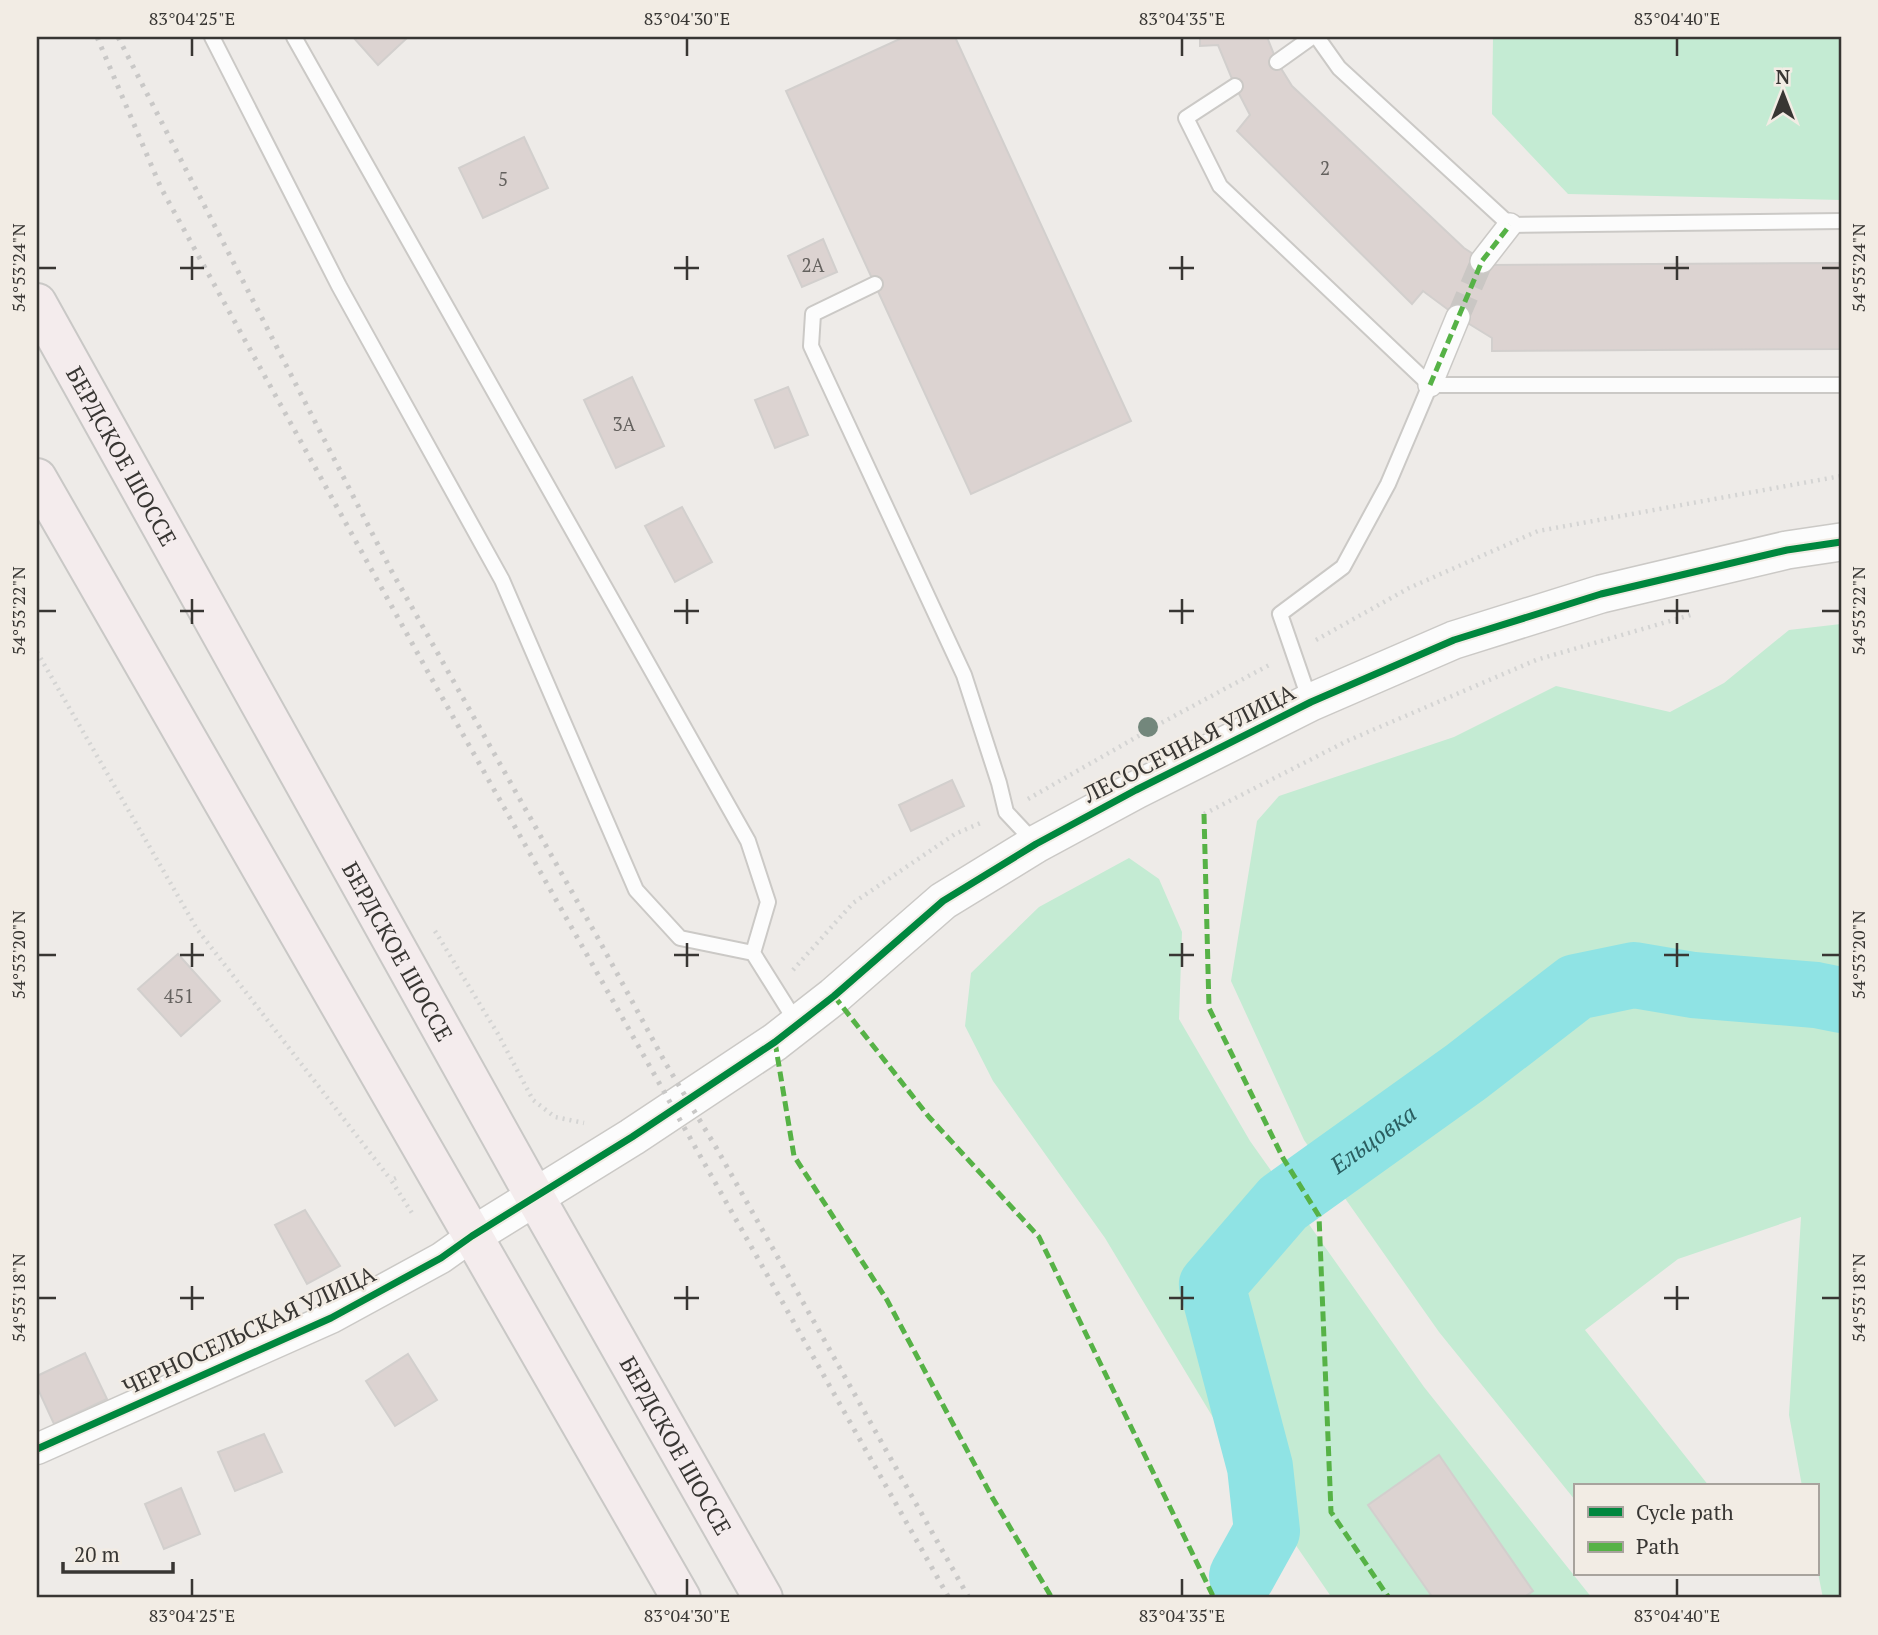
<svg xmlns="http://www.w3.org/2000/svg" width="1878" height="1635" font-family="'PT Serif',serif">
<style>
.green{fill:#c4ebd3}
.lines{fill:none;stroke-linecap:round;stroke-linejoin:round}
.river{stroke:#8fe3e4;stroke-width:66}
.building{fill:#dcd3d1;stroke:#d2cfcd;stroke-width:2}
.pedestrian-tunnel{stroke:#cac7c4;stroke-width:23;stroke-dasharray:23 11;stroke-linecap:butt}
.service-casing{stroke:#cbc9c6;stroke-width:18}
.pedestrian-casing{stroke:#cbc9c6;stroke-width:26}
.minor-casing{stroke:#cbc9c6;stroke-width:33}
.tertiary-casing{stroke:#cbc9c6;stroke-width:40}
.trunk-casing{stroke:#c9c8c6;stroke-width:42}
.path{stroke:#d4d4d3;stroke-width:4.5;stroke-dasharray:2 5;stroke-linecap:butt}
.service{stroke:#fcfcfc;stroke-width:14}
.pedestrian{stroke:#fcfcfc;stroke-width:23}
.minor{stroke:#fcfcfc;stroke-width:30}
.tertiary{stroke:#fcfcfc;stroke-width:37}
.trunk{stroke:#f4eced;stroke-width:38}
.rail{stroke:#c9c8c7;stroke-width:5;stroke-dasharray:3.5 7;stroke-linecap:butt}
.quiet{stroke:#56b246;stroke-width:5;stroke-dasharray:10 5;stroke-linecap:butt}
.cycleway-casing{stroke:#f2ece4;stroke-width:11}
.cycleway{stroke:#00873e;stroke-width:7}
.tree{fill:#73877c}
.ticks{fill:none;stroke:#383633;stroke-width:2.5}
.labels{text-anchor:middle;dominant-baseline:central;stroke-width:5;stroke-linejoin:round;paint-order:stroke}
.number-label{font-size:19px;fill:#64615e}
.street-label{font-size:23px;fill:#383633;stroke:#f2ece4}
.water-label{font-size:24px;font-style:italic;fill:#2a5e60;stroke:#f2ece4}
.neatline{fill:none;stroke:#383633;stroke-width:2.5}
.ticks-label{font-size:18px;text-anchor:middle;fill:#383633}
</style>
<rect width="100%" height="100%" fill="#eeebe8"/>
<path class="green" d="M1493,37H1841V200L1568,194L1492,114Z
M1841,624V1598H1823L1817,1568V1486H1802L1789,1415L1801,1217L1678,1259L1585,1330L1709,1486H1575V1500L1439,1332L1304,1140L1231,981L1257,821L1279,796L1454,737L1556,686L1670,712L1724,683L1789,630Z
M1129,858L1159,879L1182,932L1179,1019L1250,1141L1424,1387L1592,1598H1332L1247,1474L1105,1238L993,1081L965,1026L971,973L1039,907Z"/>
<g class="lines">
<path class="river" id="s1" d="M1242,1576L1267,1531L1260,1467L1212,1285L1283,1203L1466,1072L1576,987L1634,975L1693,985L1816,995L1841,1000"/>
</g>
<path class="building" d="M353,37H408L378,65Z
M904,37H955L1131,421L971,494L786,91Z
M1200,37H1267L1277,62L1292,86L1464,248L1490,265L1841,263V349L1492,351V338L1458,317L1423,291L1412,304L1237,131L1250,115L1235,86L1218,45L1200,46Z
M524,137L548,188L483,218L459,168Z
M823,239L837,272L802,287L788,256Z
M632,377L664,446L616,468L584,400Z
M788,387L808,435L775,448L755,400Z
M682,507L712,562L675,582L645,526Z
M952,780L964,806L911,831L899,805Z
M178,954L220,1001L181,1036L138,989Z
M305,1210L340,1266L307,1284L275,1225Z
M85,1353L107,1399L54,1424L37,1387V1376Z
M408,1354L437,1400L395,1426L366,1381Z
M264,1434L282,1472L235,1491L218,1452Z
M1439,1455L1533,1591L1523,1598H1433L1368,1505Z
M181,1488L200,1534L164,1549L145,1504Z"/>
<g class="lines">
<path class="pedestrian-tunnel" d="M1458,317L1482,261"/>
<g class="service-casing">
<path id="service" d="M212,37L339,286L502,580L636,890L680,938L753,953L790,1012
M294,37L748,841L768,902L753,953
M1317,37L1339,68L1510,225L1841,221
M1277,62L1312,37
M1235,86L1186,118L1220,186L1430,385L1388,484L1343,567L1280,614L1310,701
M875,284L813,314L811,346L964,675L999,783L1006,812L1035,843
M1430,385H1841"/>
</g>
<g class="pedestrian-casing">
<path id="pedestrian" d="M1482,261L1510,225
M1430,385L1458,317"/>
</g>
<g class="minor-casing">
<path id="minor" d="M37,1449L331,1318L441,1258L472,1236"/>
</g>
<g class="tertiary-casing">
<path id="tertiary" d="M472,1236L632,1137L775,1042L834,996L943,901L1036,844L1136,790L1311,702L1454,640L1601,594L1787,550L1841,542"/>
</g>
<g class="trunk-casing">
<g id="trunk">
<path id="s2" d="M37,303L535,1197L763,1598"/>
<path d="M37,478L681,1598"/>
</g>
</g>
<path class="path" d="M1316,640L1409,588L1538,531L1841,476
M37,652L197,929L391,1180
M1028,799L1163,722L1271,664
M1204,814L1347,741L1536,660L1694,614
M435,931L498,1034L533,1100L555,1117L584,1123
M793,970L853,903L955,834L983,822
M396,1178L391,1180L412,1213"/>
<use href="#service" class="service"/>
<use href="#pedestrian" class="pedestrian"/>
<use href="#minor" class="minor"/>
<use href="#tertiary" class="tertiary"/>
<use href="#trunk" class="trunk"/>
<path class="rail" d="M97,37L161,188L434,683L949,1598
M118,37L391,570L599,940L666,1064L717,1149L969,1598"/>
<path class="quiet" d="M1430,385L1482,261L1510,225
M1204,814L1209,1008L1283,1158L1319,1216L1331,1512L1389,1598
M834,996L929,1117L1039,1237L1214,1598
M775,1042L794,1156L887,1300L992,1497L1052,1598"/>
<g class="cycleway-casing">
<path id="cycleway" d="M37,1449L331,1318L441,1258L472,1236L632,1137L775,1042L834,996L943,901L1036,844L1136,790L1311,702L1454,640L1601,594L1787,550L1841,542"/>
</g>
<use href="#cycleway" class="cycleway"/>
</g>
<circle class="tree" cx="1148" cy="727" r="10"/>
<path class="ticks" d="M192,38V56M687,38V56M1182,38V56M1677,38V56M192,256V280M687,256V280M1182,256V280M1677,256V280M38,268H56M180,268H204M674,268H699M1169,268H1194M1664,268H1689M1822,268H1840M192,599V624M687,599V624M1182,599V624M1677,599V624M38,611H56M180,611H204M674,611H699M1169,611H1194M1664,611H1689M1822,611H1840M192,943V967M687,943V967M1182,943V967M1677,943V967M38,955H56M180,955H204M674,955H699M1169,955H1194M1664,955H1689M1822,955H1840M192,1286V1310M687,1286V1310M1182,1286V1310M1677,1286V1310M38,1298H56M180,1298H204M674,1298H699M1169,1298H1194M1664,1298H1689M1822,1298H1840M192,1579V1596M687,1579V1596M1182,1579V1596M1677,1579V1596"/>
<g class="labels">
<g class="number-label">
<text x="1325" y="167">2</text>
<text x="503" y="178">5</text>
<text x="813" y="264">2А</text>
<text x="624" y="423">3А</text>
<text x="179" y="995">451</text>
</g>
<g class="street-label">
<text stroke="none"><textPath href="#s2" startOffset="175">БЕРДСКОЕ ШОССЕ</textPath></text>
<text transform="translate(1189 743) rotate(-27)">ЛЕСОСЕЧНАЯ УЛИЦА</text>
<text stroke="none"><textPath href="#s2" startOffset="742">БЕРДСКОЕ ШОССЕ</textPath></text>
<text transform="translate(249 1330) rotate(-25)">ЧЕРНОСЕЛЬСКАЯ УЛИЦА</text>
<text stroke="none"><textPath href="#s2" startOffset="1309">БЕРДСКОЕ ШОССЕ</textPath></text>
</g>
<g class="water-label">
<text stroke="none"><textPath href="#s1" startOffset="523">Ельцовка</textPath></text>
</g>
</g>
<rect width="1878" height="1635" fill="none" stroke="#f2ece4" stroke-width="77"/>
<rect x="1574" y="1484" width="245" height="91" fill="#f2ece4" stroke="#a8a39d" stroke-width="2"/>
<rect x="1588" y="1507" width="35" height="10" fill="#00873e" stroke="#a8a39d" stroke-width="2"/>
<text x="1636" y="1520" font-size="21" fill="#383633">Cycle path</text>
<rect x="1588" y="1542" width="35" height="10" fill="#56b246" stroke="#a8a39d" stroke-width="2"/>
<text x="1636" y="1554" font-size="21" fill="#383633">Path</text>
<g transform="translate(1783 94)" stroke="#f2ece4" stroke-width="5" paint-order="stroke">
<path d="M0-5L12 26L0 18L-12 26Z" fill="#383633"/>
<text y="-10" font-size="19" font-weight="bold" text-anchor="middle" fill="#383633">N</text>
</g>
<path d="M63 1562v10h110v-10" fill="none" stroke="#383633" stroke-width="3.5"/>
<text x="74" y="1562" font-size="21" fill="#383633" stroke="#f2ece4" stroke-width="5" paint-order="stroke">20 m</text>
<rect x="38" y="38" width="1802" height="1558" class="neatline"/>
<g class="ticks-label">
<text x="192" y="25">83°04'25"E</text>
<text x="687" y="25">83°04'30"E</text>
<text x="1182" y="25">83°04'35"E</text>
<text x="1677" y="25">83°04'40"E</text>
<text transform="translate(19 268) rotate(-90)" y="6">54°53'24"N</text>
<text transform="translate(1859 268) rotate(-90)" y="6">54°53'24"N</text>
<text transform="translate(19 611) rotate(-90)" y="6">54°53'22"N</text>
<text transform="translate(1859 611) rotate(-90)" y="6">54°53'22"N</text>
<text transform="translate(19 955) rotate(-90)" y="6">54°53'20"N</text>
<text transform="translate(1859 955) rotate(-90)" y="6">54°53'20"N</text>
<text transform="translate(19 1298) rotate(-90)" y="6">54°53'18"N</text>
<text transform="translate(1859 1298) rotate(-90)" y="6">54°53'18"N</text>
<text x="192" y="1622">83°04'25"E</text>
<text x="687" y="1622">83°04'30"E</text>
<text x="1182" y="1622">83°04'35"E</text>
<text x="1677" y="1622">83°04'40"E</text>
</g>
</svg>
